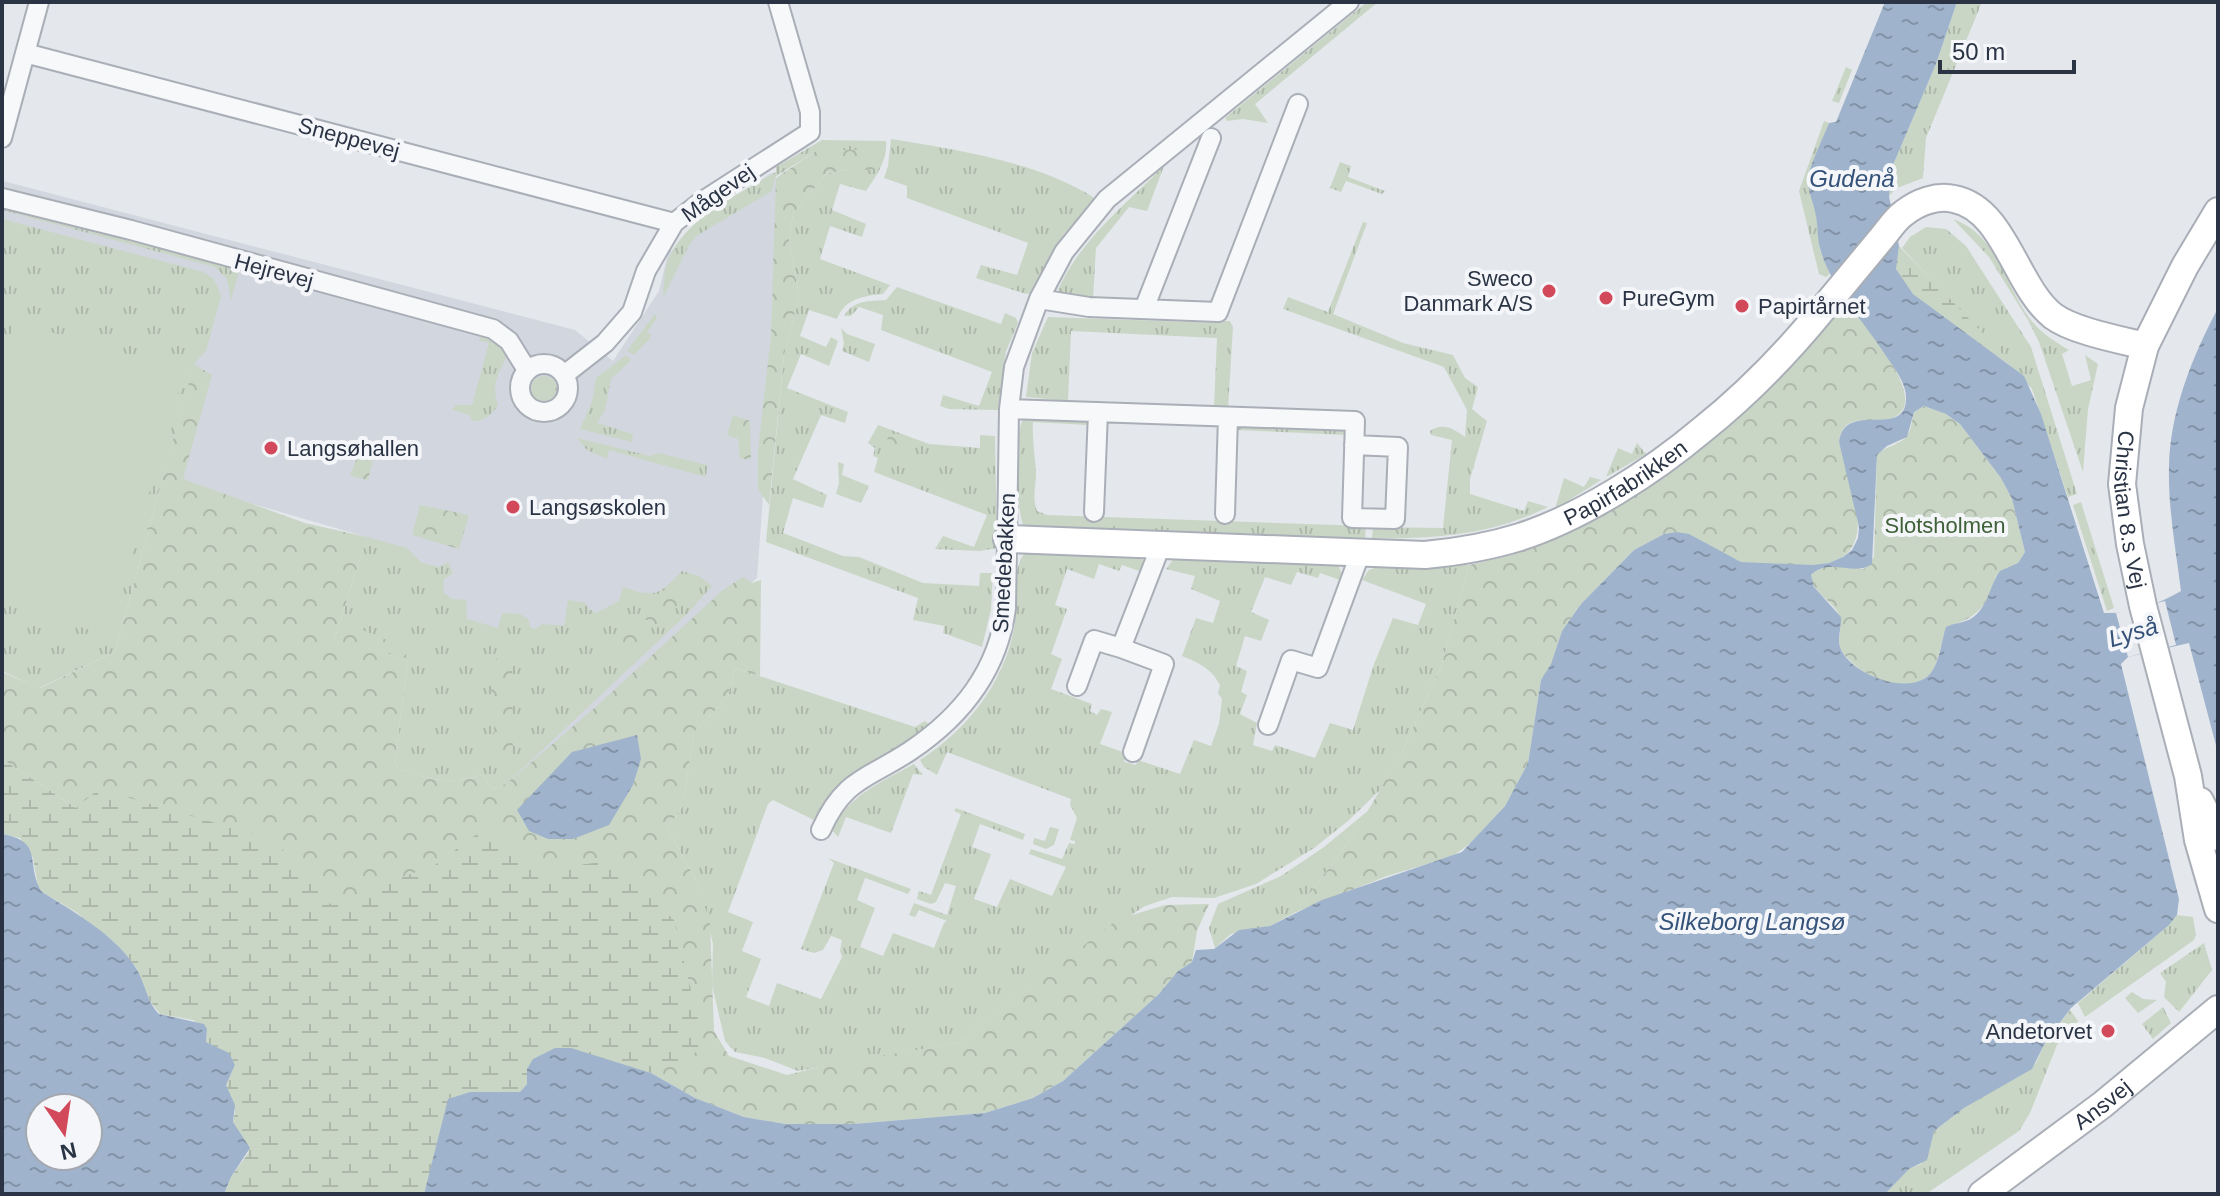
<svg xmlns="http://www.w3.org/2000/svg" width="2220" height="1196" font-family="Arial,sans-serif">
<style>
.built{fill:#d2d6de}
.grass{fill:url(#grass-tufts)}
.forest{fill:url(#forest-crowns)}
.wetland{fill:url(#wetland-marsh)}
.pitch{fill:#c9d6c5}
.water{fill:url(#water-ripples);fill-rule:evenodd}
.pier{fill:#e4e7ec}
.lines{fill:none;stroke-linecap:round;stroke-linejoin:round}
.street-casing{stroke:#a9aeb7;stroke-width:22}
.secondary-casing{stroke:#a9aeb7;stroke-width:30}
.street{stroke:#f7f8fa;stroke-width:18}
.secondary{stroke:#fff;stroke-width:26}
.poi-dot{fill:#d1495b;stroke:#f4f6f9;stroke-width:3}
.labels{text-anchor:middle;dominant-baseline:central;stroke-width:8;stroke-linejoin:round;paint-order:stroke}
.street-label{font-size:22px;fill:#2b3445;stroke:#f4f6f9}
.poi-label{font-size:22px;fill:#2b3445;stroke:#f4f6f9;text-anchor:start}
.park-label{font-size:22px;fill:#3f6138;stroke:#f4f6f9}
.water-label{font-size:24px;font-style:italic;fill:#34527a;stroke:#f4f6f9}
</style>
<defs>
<pattern id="grass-tufts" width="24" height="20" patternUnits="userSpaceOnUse" patternTransform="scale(2)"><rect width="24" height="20" fill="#c9d6c5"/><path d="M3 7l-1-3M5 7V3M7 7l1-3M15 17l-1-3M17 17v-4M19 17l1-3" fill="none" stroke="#adb8ab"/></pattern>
<pattern id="forest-crowns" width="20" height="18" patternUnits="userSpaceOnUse" patternTransform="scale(2)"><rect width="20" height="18" fill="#c9d6c5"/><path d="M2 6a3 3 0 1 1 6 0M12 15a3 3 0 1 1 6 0" fill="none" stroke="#adb8ab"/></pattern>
<pattern id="wetland-marsh" width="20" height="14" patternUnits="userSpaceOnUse" patternTransform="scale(2)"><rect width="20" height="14" fill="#c9d6c5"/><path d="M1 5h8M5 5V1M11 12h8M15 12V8" fill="none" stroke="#adb8ab"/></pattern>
<pattern id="water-ripples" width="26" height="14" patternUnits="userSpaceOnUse" patternTransform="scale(2)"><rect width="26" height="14" fill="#9fb4cc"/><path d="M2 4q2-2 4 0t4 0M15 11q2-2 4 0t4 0" fill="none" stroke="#8293a7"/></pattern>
</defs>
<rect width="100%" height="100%" fill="#e4e7ec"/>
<path class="built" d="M776,172V321L757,578L509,795L363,536L167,479L2,666L3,181L575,330L613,361L659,291L668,253L769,174Z"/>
<path class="grass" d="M1367,2H1378L1255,104L1268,123L1243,119L1227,121L1225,118Z
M1957,2H1982L1926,138L1923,178L1897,188L1889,196L1893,165L1936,64Z
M1846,67L1852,70L1839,103L1832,101Z
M1824,121L1829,123L1808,180L1816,213L1820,251L1830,274L1826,277L1819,274L1799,191Z
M891,139C957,150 1035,161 1093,197L1094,202L1064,234L1030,293L1026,294L976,278L981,265L1017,275L1028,243L907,198V186L884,178L888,166Z
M822,140L886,141C888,160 876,176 866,191L840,184L832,210L866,224L862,237L830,226L820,259L890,285L883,294C862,296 845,299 837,319L809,310L800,336L826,347L831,337L838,341L829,366L801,354L787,388L848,412L845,423L821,415L793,479L827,495L823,508L793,498L783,533L843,556L859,557L923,583L979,586L980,573H993L991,609L982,647L943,633L944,626L913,620L918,598L766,542L784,355L799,296L789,241L793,214L826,174L849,169H874L816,151L775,177L772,191L698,235L689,245L663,298C664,286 664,271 668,260C686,217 739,194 776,172V167Z
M1340,162L1351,166L1348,177L1385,191L1382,194L1346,181L1341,192L1330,188Z
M1164,166L1147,211L1129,207L1096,248L1093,298L1063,296L1058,290C1079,241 1127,203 1164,166Z
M2,204L240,267L231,300L227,279L215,267L2,210Z
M2,219L203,272L214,279L221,296L206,351L194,364L115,652L39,688L2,671Z
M1953,219C1998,235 2004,284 2030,319C2040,332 2055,342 2069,350L2062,354L2072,386L2091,380L2085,355L2098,364L2088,409L2083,472L2039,342L2028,320L1989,257Z
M1363,222L1367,223L1333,314L1403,343L1453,355L1465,378L1478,387L1472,409L1487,421L1470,479V494L1524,511L1528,501L1548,507C1491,535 1435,539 1372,538L1373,527L1443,528L1452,440L1431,435L1430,431C1443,422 1454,429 1465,437L1467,410L1444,367L1283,309L1288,297L1328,312Z
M1926,227L1946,229L1966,246L2031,347L2077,494L2068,497L2032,389L1902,248L1910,237Z
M897,287L1001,324L1005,313L1016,318L1018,323L1006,351L998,410L949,409L940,406L943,395L979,406L992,372L881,330L883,315L859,307L851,316H844C853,300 869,301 886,300Z
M655,314L657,318L647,332L651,334V337L634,355L627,351Z
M1048,317L1218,323V321H1230L1233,327L1228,409L1214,408L1217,338L1071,331L1068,401L1026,397L1032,353Z
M841,328L847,334L875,344L869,362L842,351L844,343Z
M482,336L498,341L508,352C500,375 490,379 498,405C492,415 483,422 472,421L470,415L452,410L456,405H472L489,343L479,340Z
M626,355L631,360L611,379L605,410L597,423L633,434L632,442L580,429L592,402L596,378Z
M531 389a13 13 0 1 1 26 0a13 13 0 1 1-26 0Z
M1025,416L1087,418L1090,421L1088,425L1033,422C1032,440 1035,455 1036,473C1036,487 1032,497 1037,511L1047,515L1366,526L1365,538L1023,525C1016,504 1012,433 1025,416Z
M878,425L929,444L980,448V435L995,436L997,548L980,551L935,549L943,536L974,547L987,515L874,472L878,458L873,456L875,448L868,443Z
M1236,425L1344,429L1351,430L1347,435L1236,430Z
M577,438L650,456L658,453L707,465L706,477L609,450L607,459L587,450Z
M1637,443L1646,454L1606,477L1618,448L1632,454Z
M838,462L844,464L842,475L869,486L861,503L836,494L839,483Z
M1590,477L1601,480L1555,509L1564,478L1584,487Z
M2081,502L2114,608L2107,611L2073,505Z
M367,537L407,548L422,563L439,567L448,562L453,573L444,579L443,592L452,599L466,600L467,619L498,628L502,613L520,614L528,619L530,627L536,629L542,624L564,626L568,600L586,603L589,609L596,613L619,601L623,587C657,599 659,594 682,571L699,576L712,586L687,614L506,784L492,789L482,775C448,785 427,780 394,766L408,662L335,637Z
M1037,552L1135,553L1144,562L1145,573L1122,565L1119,571L1099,564L1094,579L1067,569L1055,605L1067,609L1051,654L1062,659L1051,689L1092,704L1090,711L1097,715L1101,709L1112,712L1100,744L1126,753L1124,762L1136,765L1138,760L1180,774L1194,740L1211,746L1219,724L1222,699L1218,693L1220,685C1211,668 1199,663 1182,656L1196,618L1213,623L1220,601L1191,589L1195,576L1166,569L1175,557L1336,563L1340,569L1343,581L1320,573L1318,578L1297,572L1291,585L1265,577L1251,612L1269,620L1261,641L1245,636L1236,666L1247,671L1241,692L1247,695L1240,714L1257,723L1253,745L1272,751L1275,745L1315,758L1330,723L1353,730L1374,664L1393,618L1418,625L1426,604L1362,580L1369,570L1382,565H1469L1442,664L1403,750L1381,789L1348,821L1314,848L1256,884L1214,898L1172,897L1145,906L1131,915L1127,913L958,1043L798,1071L765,1058L735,1052L725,1041L712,985L713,944L698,884L667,828L683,806L694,732L728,697L735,668L915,727L925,721L931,726L829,796L814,820L773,800L768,804L728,912L753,922L742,951L761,959L746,997L769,1006L777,983L821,999L842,957L840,951L842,940L831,936L823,950L814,953L801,949L834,863L828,858L911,889L908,894L865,878L857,900L875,908L860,947L883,956L893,933L934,948L944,923L947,921L919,910L915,917L909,915L914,903L947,915L956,886L945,883L936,902L931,904L917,899L919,891L931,895L961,814L954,811L956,808L1025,834L1023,840L980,824L972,847L991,854L974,899L997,907L1010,879L1052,896L1066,867L1029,854L1031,849L1062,859L1069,843L1075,844V841L1070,840L1077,818L1070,805L1071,799L947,752L937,775L924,767L920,760C970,728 1011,675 1016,613C1018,595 1012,567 1025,553Z
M914,764L923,775L913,774L891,833L846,817L838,837L832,830C847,796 883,781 914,764Z
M1369,810L1355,833L1296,912L1270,926L1231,934L1215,948L1209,928L1218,904L1281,876L1324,847Z
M1050,827L1059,829L1054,845L1046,849L1033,844L1034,838L1045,841Z
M2177,915L2193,917L2196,935L2194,940L2085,1017L2078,1003L2169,925Z
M2204,943L2212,970L2179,1012L2164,997L2166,982L2160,973Z
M2132,992L2143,999L2157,1000L2138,1013L2125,998Z
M2163,1007L2171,1023L2153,1039L2142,1024Z
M2070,1010L2078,1021L2057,1045L2030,1113L2019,1131L1926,1194H1885L1909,1169L1921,1164L1934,1131L1964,1108L2036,1063L2046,1041Z"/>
<path class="forest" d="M885,149L882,161L874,170L849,169L826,174L793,214L789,241L799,296L784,355L769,505L758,489V450L771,336L776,178L816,151Z
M1834,310L1856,311C1869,330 1916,387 1903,409C1888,435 1844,402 1839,442C1848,478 1882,550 1828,563C1805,569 1777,564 1753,563L1741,562L1676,532L1664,534L1634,550L1581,604L1562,631L1551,665L1541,680L1528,763L1505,806L1472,842L1453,856L1387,876L1296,912L1355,833L1403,750L1442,664L1469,565L1511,555L1562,535L1646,485Z
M194,364L212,375L183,479L305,523L367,537L335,637L341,638L345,623L407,648L406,658L346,640L408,662L394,766C428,780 447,785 482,775L492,789L506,784L599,704L723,590L743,577L752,583L761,580L760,676L735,668L728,697L694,732L683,806L667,828L698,884L710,923L714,1031L729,1056L787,1075L832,1064L958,1043L1127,912L1132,915L1165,905L1209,904L1197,931L1192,962L1178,971L1159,994L1063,1081L1033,1098L985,1113L853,1124H785L744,1117L695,1098L651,1073L555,1048L520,1092H470L448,1099L76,808L2,759V672L40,688L115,652Z
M1924,406L1946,414L1960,424L2001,478L2012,499L2025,552L2018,563L1996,576C1987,607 1977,618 1947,627C1940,642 1940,663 1930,674C1906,699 1857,675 1842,651C1835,641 1844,627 1839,615C1832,599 1812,594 1811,575C1825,561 1846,567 1864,569L1874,557L1877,455C1886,445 1904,445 1909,432C1912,426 1912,418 1914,412Z
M733,415L750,421L751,459H740L738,439L727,435Z
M889,435L901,440L893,461L881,457Z
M358,455L373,460L368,480L350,476Z
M420,505L469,515L459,549L412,535Z
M662,590L681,600L671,616L656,629L640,614Z
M638,619L651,639L644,645L641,654H624L614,638Z
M497,656L512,657L513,755L496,757L491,686Z"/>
<path class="wetland" d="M1899,246L2024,376C1995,351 1907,303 1897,271C1894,264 1898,254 1899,246Z
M2,759L76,808L99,789L274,840L330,904L435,865L489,825L537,870L610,861L674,920L705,1048L651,1073L616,1061L527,1069V1084L520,1092H470L449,1099L424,1194H224L231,1177L249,1152L233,1122L235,1112L226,1085L235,1065L229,1054L206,1042L207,1029L193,1020L160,1014L150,1001L136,967L115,944L76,912L42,892L38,886L33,858L20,838L2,834Z"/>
<path class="pitch" d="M16,322L185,371L107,635L2,604V370Z"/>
<path class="water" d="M1885,2H1957L1936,64L1893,165L1889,196L1899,246L1896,269L1913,294L2024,376L2041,414L2104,613C2130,614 2159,604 2181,591C2176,551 2168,509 2169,467C2170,412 2192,357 2218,308V753L2189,643L2128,657L2121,664L2179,899L2177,915L2169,925L2071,1008L2046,1041L2032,1069L1964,1108L1934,1131L1927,1160L1909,1169L1885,1194H424L448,1099L470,1092H520L527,1084V1069L533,1059L555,1048H571L651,1073L695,1098L744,1117L785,1124H853L985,1113L1033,1098L1063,1081L1159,994L1178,971L1192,962L1196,950L1214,949L1239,930L1270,926L1322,900L1462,852L1505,806L1528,763L1541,680L1551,664L1562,631L1581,604L1634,550L1664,534L1676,532L1689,534L1741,562L1813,565L1829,563L1843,557L1852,550L1858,538L1859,527L1839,442C1845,399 1905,440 1906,399C1907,382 1891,364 1882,350C1863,321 1831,286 1821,252C1817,240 1818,228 1816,216C1814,204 1808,192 1808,180C1807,171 1825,134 1829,123L1836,122ZM1924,406L1946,414L1960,424L2001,478L2012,499L2025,552L2018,563L2000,571C1989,586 1989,606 1972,618C1964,623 1954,623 1946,627C1941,642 1940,662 1930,674C1909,697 1849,674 1840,647C1837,638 1842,626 1841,617L1814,587L1811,575C1829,557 1854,577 1872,564L1877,455L1887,446L1907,437L1914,412Z
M637,735L641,759L633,785L609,825L573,839H548L529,831L517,810L572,752Z
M2,834C45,841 25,865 42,892C74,912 112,933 134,965C145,980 146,1001 159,1014L204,1024L207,1029L206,1042L229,1053L235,1065L226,1085L235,1105L233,1122L250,1148L231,1177L224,1194H2ZM88,1108V1156H40V1108Z"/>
<path class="pier" d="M2165,601L2176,645L2128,657L2116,613Z"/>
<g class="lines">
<g class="street-casing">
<path id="street" d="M25,53L674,223
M2,138L39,2
M2,198L131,230L493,329L509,341L527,370
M1039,299L1089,307L1218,312L1298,104
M1144,309L1211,138
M520 388a24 24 0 1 1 48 0a24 24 0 1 1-48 0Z
M564,375L605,343L632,312L646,271L674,223L698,204L810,132V112L778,2
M1009,409L1355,421L1352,518L1395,519L1398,447L1354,445
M1094,512L1098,412
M1225,514L1228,417
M1077,686L1094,640L1121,648
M1268,725L1291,660L1318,668L1360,554
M1133,752L1164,664L1121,648L1161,545
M821,830C844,778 868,779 910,751C962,716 998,671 1006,608L1009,409L1014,367L1039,299L1064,252L1107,199L1349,2"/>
</g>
<g class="secondary-casing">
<g id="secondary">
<path id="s1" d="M2218,211L2185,266L2145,346L2129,408L2122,484L2130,544L2143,606L2188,776L2198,840L2218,909"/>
<path id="s2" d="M1007,539L1425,555C1457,552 1488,547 1520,537C1582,517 1652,472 1702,430C1746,395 1786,354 1822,310C1841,287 1860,264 1880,240C1887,232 1895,219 1904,213C1918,202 1937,195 1954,199C2005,209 2015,286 2053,316C2073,331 2121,340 2145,346"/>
<path d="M2200,801L2218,837"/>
<path id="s3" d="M1982,1194L2102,1105L2218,1009"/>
</g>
</g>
<use href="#street" class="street"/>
<use href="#secondary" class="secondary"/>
</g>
<g class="poi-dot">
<circle cx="1549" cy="291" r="8"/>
<circle cx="1606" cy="298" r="8"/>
<circle cx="1742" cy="306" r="8"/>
<circle cx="271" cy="448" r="8"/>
<circle cx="513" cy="507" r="8"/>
<circle cx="2108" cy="1031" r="8"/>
</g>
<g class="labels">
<g class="street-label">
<text transform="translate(349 138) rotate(15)">Sneppevej</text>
<text transform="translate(718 193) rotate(-35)">Mågevej</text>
<text transform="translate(274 271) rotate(15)">Hejrevej</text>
<text stroke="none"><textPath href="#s2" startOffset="634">Papirfabrikken</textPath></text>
<text stroke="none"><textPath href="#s1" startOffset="320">Christian 8.s Vej</textPath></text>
<text transform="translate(1004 563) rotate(-87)">Smedebakken</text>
<text stroke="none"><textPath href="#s3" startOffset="150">Ansvej</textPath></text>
</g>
<g class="poi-label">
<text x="1533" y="278" text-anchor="end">Sweco<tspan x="1533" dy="25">Danmark A/S</tspan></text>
<text x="1622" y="298">PureGym</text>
<text x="1758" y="306">Papirtårnet</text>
<text x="287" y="448">Langsøhallen</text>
<text x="529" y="507">Langsøskolen</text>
<text x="2092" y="1031" text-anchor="end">Andetorvet</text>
</g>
<g class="park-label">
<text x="1945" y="525">Slotsholmen</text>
</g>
<g class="water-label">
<text x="1852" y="178">Gudenå</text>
<text transform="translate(2133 632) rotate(-17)">Lyså</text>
<text x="1752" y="921">Silkeborg Langsø</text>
</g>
</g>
<rect width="2220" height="1196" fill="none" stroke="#2b3445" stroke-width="8"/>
<g transform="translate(64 1132) rotate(167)"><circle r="38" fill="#f4f6f9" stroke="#a4a8b1" stroke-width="2"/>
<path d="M0-6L14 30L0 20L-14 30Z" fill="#d1495b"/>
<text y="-12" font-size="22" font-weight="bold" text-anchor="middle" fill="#2b3445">N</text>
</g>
<path d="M1940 60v12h134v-12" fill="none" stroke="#2b3445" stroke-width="4"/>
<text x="1952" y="60" font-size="24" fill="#2b3445" stroke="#f4f6f9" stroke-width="6" paint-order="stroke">50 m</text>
</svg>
